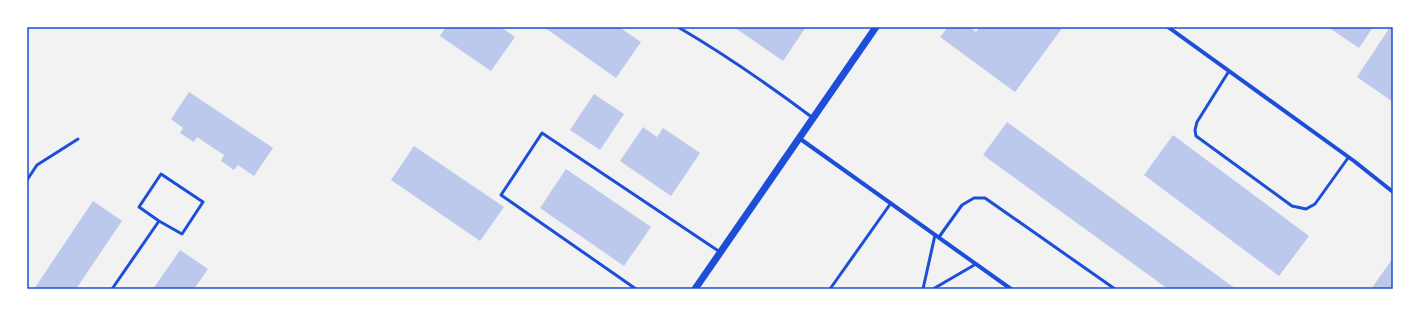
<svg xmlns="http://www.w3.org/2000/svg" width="1420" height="316" font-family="Montserrat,sans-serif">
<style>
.building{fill:#bdc9ec}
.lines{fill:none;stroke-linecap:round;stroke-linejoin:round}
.service{stroke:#1d4ed8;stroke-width:3}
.minor{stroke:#1d4ed8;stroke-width:4}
.tertiary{stroke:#1d4ed8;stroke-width:7}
.neatline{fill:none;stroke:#1d4ed8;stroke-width:1.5}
</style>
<rect width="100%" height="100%" fill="#f2f2f2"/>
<path class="building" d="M446,27H501L515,37L491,71L440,36Z
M544,27H619L641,42L616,78Z
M734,27H806L783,61Z
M948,27H969L976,32L980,27H1063L1015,92L940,37Z
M1328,27H1373L1359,48Z
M1390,27H1393V102L1357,77Z
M189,92L273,148L254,176L238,165L234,170L221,161L224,155L197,137L194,142L180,133L183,128L171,119Z
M594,94L624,114L600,150L570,130Z
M1007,122L1236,289H1168L983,155Z
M643,127L657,137L663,128L700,153L671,196L620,161Z
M1173,135L1309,236L1279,276L1144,175Z
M414,146L504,207L480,241L391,180Z
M566,169L651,227L624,266L540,208Z
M93,201L122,221L76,289H34Z
M180,250L208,269L194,289H153Z
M1393,258V289H1371Z"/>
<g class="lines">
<path class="service" d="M678,27C724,54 769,85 813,118
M1229,71L1197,122L1195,130L1196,136L1292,206L1306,209L1315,204L1348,158
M161,174L203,202L182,234L159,221L139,207Z
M27,180L37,165L78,139
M939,237L962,205L974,198H985L1115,289
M112,289L159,221
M636,289L501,195L542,133L720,252
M830,289L891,203
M923,289L935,235
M933,289L976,264"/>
<path class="minor" d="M1168,27L1354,161L1393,192
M799,138L1011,289"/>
<path class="tertiary" d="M695,289L876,27"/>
</g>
<rect width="1420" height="316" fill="none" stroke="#ffffff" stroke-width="56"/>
<rect x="28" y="28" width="1364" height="260" class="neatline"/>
</svg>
